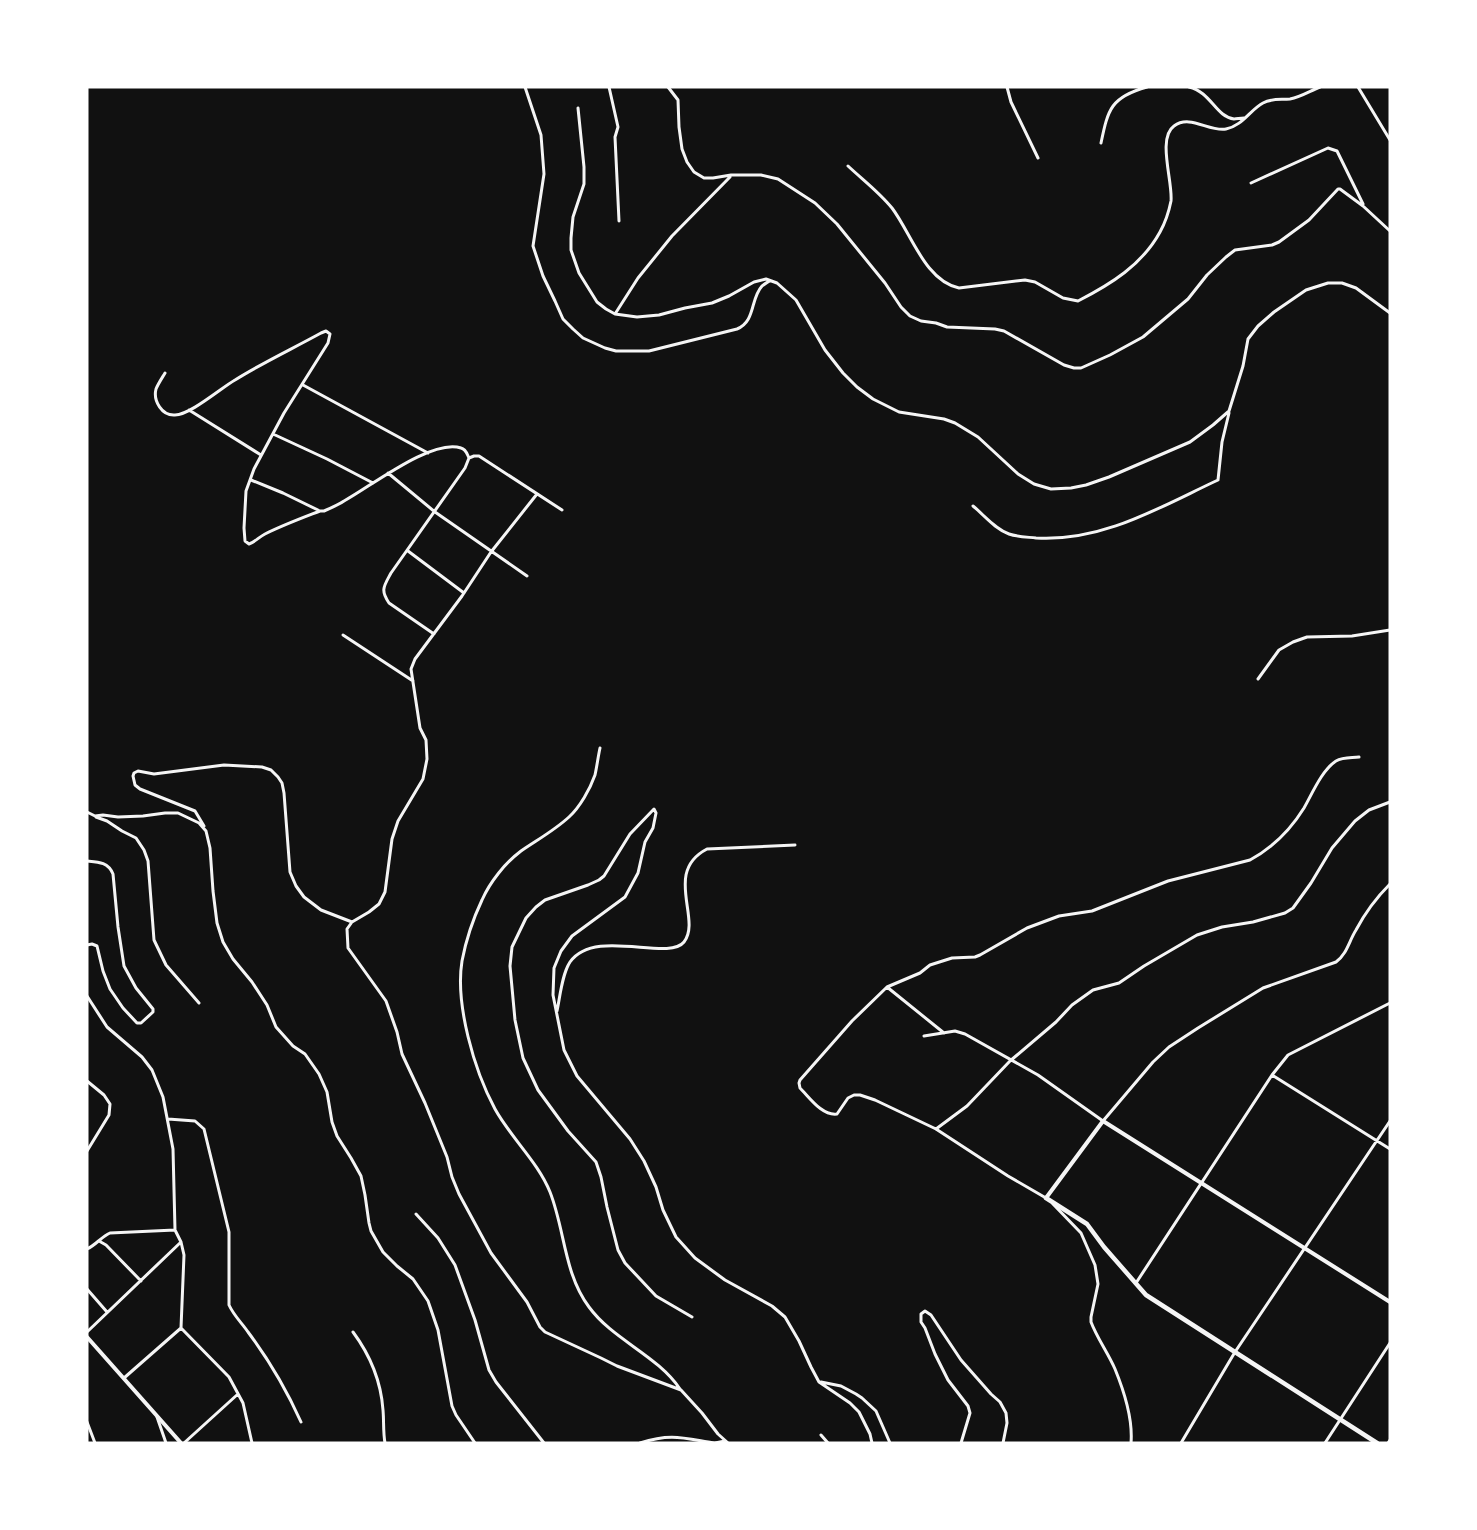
<svg xmlns="http://www.w3.org/2000/svg" width="1477" height="1530" font-family="Literata,serif">
<style>
.lines{fill:none;stroke-linecap:round;stroke-linejoin:round}
.minor{stroke:#f5f5f5;stroke-width:3}
.tertiary{stroke:#f5f5f5;stroke-width:4}
.secondary{stroke:#f5f5f5;stroke-width:4.5}
</style>
<rect width="100%" height="100%" fill="#111"/>
<g class="lines">
<path class="minor" d="M525,87L541,135L544,174L533,246L543,276L555,301L563,319L573,329L583,338L605,348L616,351H649L737,329C756,321 750,299 762,286C763,285 769,281 770,281
M609,87L618,127L615,137L619,221
M668,87L678,100L679,127L682,149L687,162L694,172L704,178H713L731,175H761L778,179L815,203L837,224L885,283L901,307L910,316L921,321L936,323L947,327L995,329L1004,331L1064,365L1074,368H1081L1110,355L1143,337L1188,299L1207,275L1226,257L1235,250L1272,245L1279,242L1309,220L1338,189H1340L1363,206L1390,231
M1007,87L1011,102L1038,158
M1189,87C1211,92 1216,117 1234,119C1237,119 1240,118 1244,118
M1358,87L1390,140
M578,108L584,167V184L573,217L571,238V250L579,273L597,302L606,309L615,314L637,317L659,315L685,308L712,303L729,296L754,282L766,279L777,283L796,300L825,350L843,373L857,387L873,399L899,412L944,419L955,423L978,437L1018,474L1034,484L1051,489L1071,488L1086,485L1109,477L1190,442L1213,425L1229,411L1243,366L1248,339L1258,326L1274,312L1306,290L1328,283H1342L1356,288L1390,313
M1101,143C1108,109 1111,97 1147,87
M848,166C863,180 879,192 892,208C911,233 925,281 959,288L1025,280L1035,282L1063,298L1078,301C1111,284 1142,265 1160,232C1165,223 1169,211 1171,201C1173,182 1157,138 1174,126C1190,114 1209,132 1226,129C1242,126 1250,110 1263,103C1272,98 1281,100 1290,99C1301,97 1310,91 1320,87
M1251,183L1328,148L1337,151L1363,204
M615,314L638,278L672,236L730,177
M165,373C162,378 158,384 156,389C153,401 162,416 175,415C190,415 221,388 235,380C262,363 292,349 321,333L326,331L330,334L328,343L284,413L254,469L246,491L244,528L245,541L249,544C255,542 259,537 265,534C283,525 302,518 320,511H324C331,508 338,505 344,501C370,487 432,438 461,448C466,449 467,454 469,458L465,468L391,573C384,586 380,590 389,603L434,634
M303,385L428,453
M189,410L261,455
M273,434L327,459L373,483
M469,458L474,456H479L562,510
M388,473L435,512L527,576
M251,480L283,493L318,510
M537,494L491,552L462,596L415,659L411,669L420,728L426,740L427,759L423,779L398,821L392,839L385,892L379,904L369,912L352,922L347,929L348,948L386,1001L397,1032L402,1054L425,1103L447,1157L452,1177L459,1194L491,1253L527,1302L540,1327L545,1332L601,1358L617,1366L681,1390L702,1413L718,1434L728,1443
M973,506C984,515 995,529 1009,534C1018,537 1027,537 1036,538C1103,542 1160,507 1218,480L1222,442L1229,413
M408,551L464,593
M343,635L413,681
M1258,679L1279,650L1293,642L1307,637L1352,636L1390,630
M600,748C598,757 597,766 595,775C590,789 580,807 569,817C555,830 537,840 521,851C505,863 490,882 482,900C473,919 466,940 462,961C455,1004 474,1070 495,1109C511,1138 538,1162 550,1192C565,1230 564,1274 589,1307C613,1340 657,1355 680,1389
M87,812L95,816L103,815L118,817L143,816L165,813H178L199,823L206,831L210,848L213,891L217,923L223,942L233,959L252,982L267,1005L276,1027L293,1046L305,1054L319,1074L327,1092L332,1122L337,1136L351,1158L361,1176L365,1195L369,1223L371,1231L383,1252L397,1266L413,1279L428,1301L438,1330L452,1406L456,1415L475,1443
M96,817L107,821L122,831L136,838L144,850L148,861L154,940L166,965L199,1003
M204,826L195,811L140,789L135,785L133,776L134,773L138,771L154,774L224,765L262,767L271,770L278,777L282,783L284,793L290,872L296,886L304,897L321,910L352,922
M87,861C98,862 108,862 113,874L118,927L124,966L136,988L153,1009V1012L141,1023H137L123,1008L110,989L103,971L97,946L92,944L87,945
M887,987L944,1033
M87,996L107,1027L142,1057L152,1070L163,1097L173,1149L175,1230L181,1242L184,1255L181,1328L229,1377L243,1403L252,1443
M557,1011C560,997 562,974 570,962C595,927 668,962 684,942C702,919 663,872 707,849L795,845
M924,1036L955,1031L965,1034L1038,1075L1103,1121L1153,1062L1169,1047L1198,1028L1263,988L1336,962C1347,954 1349,941 1356,930C1365,913 1376,898 1390,884
M1272,1075L1390,1149
M87,1081L104,1095L110,1104L109,1115L87,1151
M168,1119L195,1121L204,1129L229,1232V1305C234,1316 242,1323 248,1332C269,1360 287,1391 301,1422
M936,1129L967,1106L1010,1061L1056,1022L1072,1005L1093,990L1119,983L1144,966L1197,935L1222,927L1253,922L1285,913L1293,908L1311,883L1332,848L1355,821L1369,810L1390,802
M1046,1198L1008,1176L936,1129L875,1100L860,1095H854L848,1098L837,1114C822,1116 810,1098 800,1088L799,1083L800,1080L852,1021L887,987L920,973L930,965L952,958L975,957L980,955L1027,928L1059,916L1092,911L1168,881L1250,860C1272,848 1291,829 1304,808C1312,794 1322,770 1336,761C1343,757 1351,758 1359,757
M1053,1204L1081,1233L1095,1265L1098,1284L1091,1317V1322C1097,1338 1108,1353 1115,1369C1124,1391 1133,1419 1131,1443
M416,1214L438,1238L455,1265L475,1320L489,1370L496,1382L544,1443
M99,1241L106,1245L141,1281
M87,1249C96,1245 101,1237 110,1233L175,1230
M1136,1283L1272,1075L1288,1055L1390,1003
M87,1289L107,1312
M692,1317L656,1296L625,1263L618,1250L607,1207L601,1177L596,1162L568,1131L538,1090L523,1058L515,1020L510,966L512,947L526,918L536,907L545,900L588,885L599,880L604,876L630,834L654,809L656,813L653,828L645,842L638,873L625,897L572,936L561,951L554,968L553,995L564,1050L577,1076L630,1139L644,1161L656,1187L663,1210L676,1237L695,1258L725,1280L772,1306L785,1317L799,1341L811,1367L819,1382L850,1403L859,1412L870,1434L872,1443
M87,1332L181,1242
M353,1332C370,1355 381,1381 383,1410C384,1421 383,1432 385,1443
M124,1378L181,1328
M821,1382L841,1386L856,1394L862,1398L876,1411L890,1443
M157,1417L166,1443
M87,1422L95,1443
M821,1435L828,1443
M184,1443L238,1394
M640,1443C671,1433 683,1438 714,1443
M715,1443L725,1441
M961,1443L970,1413L968,1406L948,1380L935,1354L925,1328L921,1322V1314L925,1311L931,1315L961,1360L991,1394L1000,1402L1006,1413L1007,1423L1003,1443
M1181,1443L1235,1352L1390,1121
M1325,1443L1390,1343
M1388,1443L1390,1440"/>
<path class="tertiary" d="M1046,1198L1103,1121L1390,1302
M87,1337L181,1443"/>
<path class="secondary" d="M1046,1198L1087,1224L1104,1247L1146,1295L1377,1443"/>
</g>
<rect width="1477" height="1530" fill="none" stroke="#ffffff" stroke-width="177"/>
</svg>
